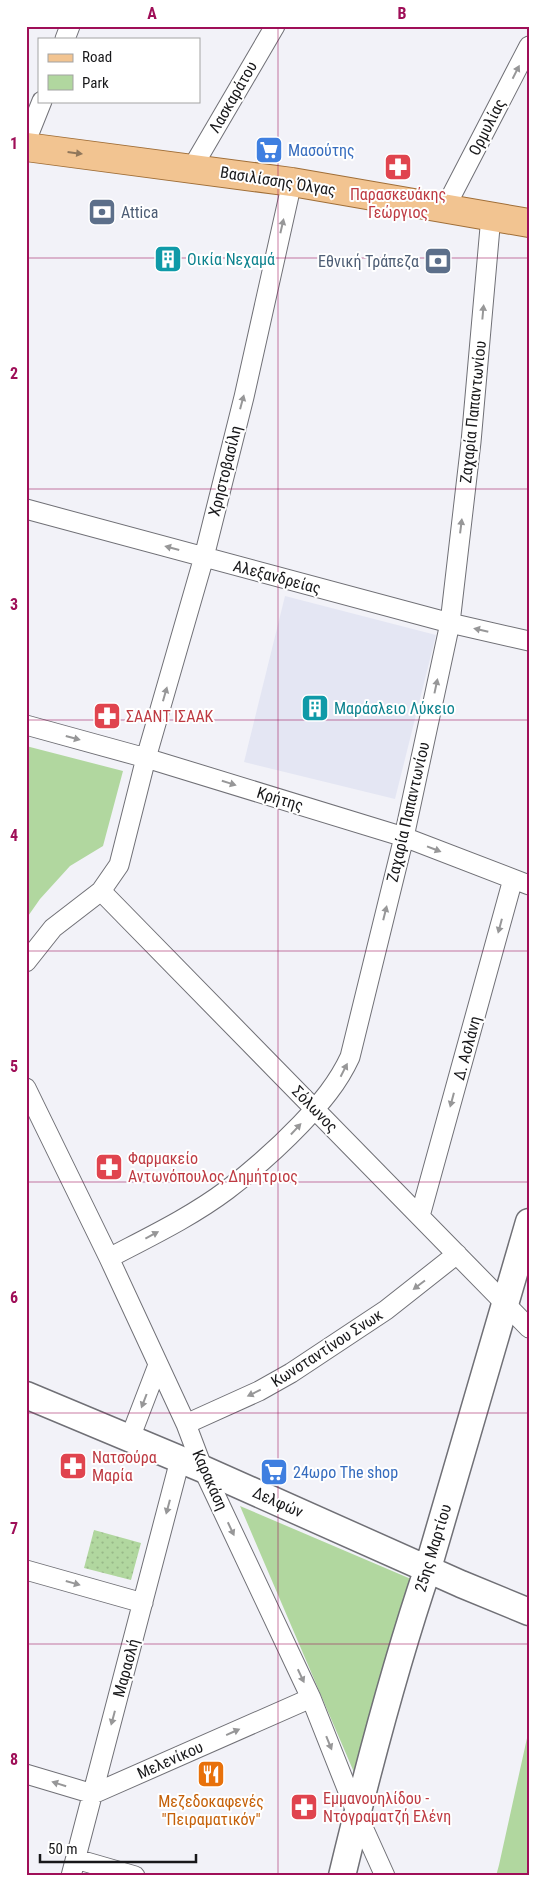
<svg xmlns="http://www.w3.org/2000/svg" width="555" height="1902" font-family="'Roboto Condensed',sans-serif">
<style>
.built{fill:#e4e6f3}
.grass{fill:url(#grass-dots)}
.green{fill:#b1d79f}
.lines{fill:none;stroke-linecap:round;stroke-linejoin:round}
.minor-casing{stroke:#707076;stroke-width:21}
.secondary-casing{stroke:#707076;stroke-width:29}
.primary-casing{stroke:#a06e37;stroke-width:30}
.minor{stroke:#fff;stroke-width:19}
.secondary{stroke:#fff;stroke-width:26}
.primary{stroke:#f2c491;stroke-width:28}
.oneway{fill:#979798}
.oneway2{fill:#90775b}
.grid{fill:none;stroke:#9f0f58;stroke-width:1;stroke-opacity:0.55}
.labels{text-anchor:middle;dominant-baseline:central;stroke-width:4;stroke-linejoin:round;paint-order:stroke}
.street-label{font-size:16px;fill:#18181a;stroke:#fff}
.shop-label{font-size:16px;fill:#366cbe;stroke:#fff;text-anchor:start}
.health-label{font-size:16px;fill:#be3a42;stroke:#fff;text-anchor:start}
.service-label{font-size:16px;fill:#4e5e75;stroke:#fff;text-anchor:start}
.culture-label{font-size:16px;fill:#0d838f;stroke:#fff;text-anchor:start}
.food-label{font-size:16px;fill:#c56008;stroke:#fff}
.neatline{fill:none;stroke:#9f0f58;stroke-width:2}
.grid-label{font-size:16px;text-anchor:middle;font-weight:bold;fill:#9f0f58}
</style>
<defs>
<pattern id="grass-dots" width="8" height="8" patternUnits="userSpaceOnUse" patternTransform="scale(1.25)"><rect width="8" height="8" fill="#b1d79f"/><path d="M2 2h.1M6 6h.1" fill="none" stroke="#98b888" stroke-width="1.8" stroke-linecap="round"/></pattern>
</defs>
<rect width="100%" height="100%" fill="#f2f2f8"/>
<path class="built" d="M285,596L436,635L395,799L244,762Z"/>
<path class="grass" d="M94,1530L141,1543L131,1580L84,1568Z"/>
<path class="green" d="M26,746L123,771L103,846L70,866L40,899L26,919Z
M240,1506L411,1579L356,1777Z
M529,1729V1876H496L499,1865Z"/>
<g class="lines">
<g class="minor-casing">
<path id="minor" d="M65,39L70,26
M26,141L42,101
M192,168L275,26
M445,208L529,46
M26,509L450,623L529,641
M26,725L146,758L404,837L529,885
M101,891L529,1328
M26,962L53,928L101,891L119,865L146,758L204,557L244,397L292,182
M26,1088L109,1258L186,1424L203,1469L311,1698L357,1814L385,1876
M420,1216L513,879
M109,1258C149,1237 191,1217 227,1190C253,1170 278,1148 301,1124C321,1103 338,1083 350,1057L404,837L450,623L471,442L491,216
M186,1424L259,1391L291,1373L386,1310L457,1254
M130,1438L158,1365
M26,1570L143,1603
M26,1774L93,1794L311,1698
M76,1859L135,1876
M71,1876L180,1460"/>
</g>
<g class="secondary-casing">
<path id="secondary" d="M26,1395L203,1469L461,1584L529,1612
M342,1876C367,1772 394,1668 428,1568L529,1222"/>
</g>
<g class="primary-casing">
<path id="primary" d="M26,147L292,182L529,223"/>
</g>
<use href="#minor" class="minor"/>
<use href="#secondary" class="secondary"/>
<use href="#primary" class="primary"/>
</g>
<defs><path id="oneway-solid" d="M-6-.8H1V-3.2L6.5 0L1 3.2V.8H-6Z" transform="scale(1.25)"/></defs>
<g class="oneway">
<use href="#oneway-solid" transform="translate(516 72) rotate(-63)"/>
<use href="#oneway-solid" transform="translate(282 226) rotate(-77)"/>
<use href="#oneway-solid" transform="translate(483 312) rotate(-85)"/>
<use href="#oneway-solid" transform="translate(242 402) rotate(-75)"/>
<use href="#oneway-solid" transform="translate(461 526) rotate(-83)"/>
<use href="#oneway-solid" transform="translate(172 548) rotate(-165)"/>
<use href="#oneway-solid" transform="translate(481 630) rotate(-167)"/>
<use href="#oneway-solid" transform="translate(436 686) rotate(-78)"/>
<use href="#oneway-solid" transform="translate(165 694) rotate(-74)"/>
<use href="#oneway-solid" transform="translate(73 738) rotate(15)"/>
<use href="#oneway-solid" transform="translate(229 783) rotate(17)"/>
<use href="#oneway-solid" transform="translate(434 849) rotate(21)"/>
<use href="#oneway-solid" transform="translate(385 913) rotate(-76)"/>
<use href="#oneway-solid" transform="translate(500 926) rotate(105)"/>
<use href="#oneway-solid" transform="translate(344 1070) rotate(-63)"/>
<use href="#oneway-solid" transform="translate(452 1100) rotate(105)"/>
<use href="#oneway-solid" transform="translate(296 1129) rotate(-47)"/>
<use href="#oneway-solid" transform="translate(152 1235) rotate(-28)"/>
<use href="#oneway-solid" transform="translate(419 1285) rotate(143)"/>
<use href="#oneway-solid" transform="translate(254 1393) rotate(154)"/>
<use href="#oneway-solid" transform="translate(144 1401) rotate(111)"/>
<use href="#oneway-solid" transform="translate(168 1507) rotate(105)"/>
<use href="#oneway-solid" transform="translate(231 1529) rotate(65)"/>
<use href="#oneway-solid" transform="translate(73 1583) rotate(16)"/>
<use href="#oneway-solid" transform="translate(301 1676) rotate(65)"/>
<use href="#oneway-solid" transform="translate(113 1718) rotate(105)"/>
<use href="#oneway-solid" transform="translate(233 1732) rotate(-24)"/>
<use href="#oneway-solid" transform="translate(329 1743) rotate(68)"/>
<use href="#oneway-solid" transform="translate(59 1784) rotate(-163)"/>
</g>
<use class="oneway2" href="#oneway-solid" transform="translate(75 153) rotate(7)"/>
<path class="grid" d="M278,26V1876M26,258H529M26,489H529M26,720H529M26,951H529M26,1182H529M26,1413H529M26,1644H529"/>
<defs>
<g id="supermarket-square" transform="scale(1.4375)"><rect x="-9" y="-9" width="18" height="18" rx="4" fill="#3f7fe0" stroke="#fff"/><path d="M-6-5.5h2.5l.6 2H6L4.5 2H-2.5L-4.4-4H-6ZM-1.5 3.2a1.3 1.3 0 1 0 .1 0ZM3 3.2a1.3 1.3 0 1 0 .1 0Z" fill="#fff"/></g>
<g id="pharmacy-square" transform="scale(1.4375)"><rect x="-9" y="-9" width="18" height="18" rx="4" fill="#e0444e" stroke="#fff"/><path d="M-2-6h4v4h4v4h-4v4h-4v-4h-4v-4h4Z" fill="#fff"/></g>
<g id="bank-square" transform="scale(1.4375)"><rect x="-9" y="-9" width="18" height="18" rx="4" fill="#5c6f8a" stroke="#fff"/><path d="M-6-4H6V4H-6ZM0-2.3a2.3 2.3 0 1 0 0 4.6a2.3 2.3 0 1 0 0-4.6Z" fill="#fff"/></g>
<g id="building-square" transform="scale(1.4375)"><rect x="-9" y="-9" width="18" height="18" rx="4" fill="#0f9aa8" stroke="#fff"/><path d="M-4-6H4V6H1V3H-1V6H-4ZM-2.5-4.3h1.7v1.8h-1.7ZM.8-4.3h1.7v1.8H.8ZM-2.5-1h1.7V.8h-1.7ZM.8-1h1.7V.8H.8Z" fill="#fff"/></g>
<g id="restaurant-square" transform="scale(1.4375)"><rect x="-9" y="-9" width="18" height="18" rx="4" fill="#e8710a" stroke="#fff"/><path d="M-5-6h1v4h1v-4h1v4h1v-4h1v5L-1.5 .5V6h-2V.5L-5-1ZM5-6V6H3V1.5H1.5Q1.5-4 5-6Z" fill="#fff"/></g>
</defs>
<g fill-rule="evenodd">
<use href="#supermarket-square" x="269" y="150"/>
<use href="#pharmacy-square" x="398" y="167"/>
<use href="#bank-square" x="102" y="212"/>
<use href="#building-square" x="168" y="259"/>
<use href="#bank-square" x="438" y="261"/>
<use href="#building-square" x="315" y="708"/>
<use href="#pharmacy-square" x="107" y="716"/>
<use href="#pharmacy-square" x="109" y="1167"/>
<use href="#pharmacy-square" x="73" y="1466"/>
<use href="#supermarket-square" x="274" y="1472"/>
<use href="#restaurant-square" x="211" y="1774"/>
<use href="#pharmacy-square" x="304" y="1807"/>
</g>
<g class="labels">
<g class="street-label">
<text transform="translate(233 97) rotate(-60)">Λασκαράτου</text>
<text transform="translate(487 127) rotate(-63)">Ορμυλίας</text>
<text transform="translate(278 181) rotate(9)">Βασιλίσσης Όλγας</text>
<text transform="translate(473 412) rotate(-84)">Ζαχαρία Παπαντωνίου</text>
<text transform="translate(225 471) rotate(-76)">Χρηστοβασίλη</text>
<text transform="translate(277 577) rotate(15)">Αλεξανδρείας</text>
<text transform="translate(280 799) rotate(17)">Κρήτης</text>
<text transform="translate(408 812) rotate(-77)">Ζαχαρία Παπαντωνίου</text>
<text transform="translate(467 1048) rotate(-75)">Δ. Ασλάνη</text>
<text transform="translate(315 1109) rotate(46)">Σόλωνος</text>
<text transform="translate(327 1348) rotate(-33)">Κωνσταντίνου Σνωκ</text>
<text transform="translate(210 1480) rotate(66)">Καρακάση</text>
<text transform="translate(278 1502) rotate(24)">Δελφών</text>
<text transform="translate(433 1548) rotate(-73)">25ης Μαρτίου</text>
<text transform="translate(126 1668) rotate(-75)">Μαρασλή</text>
<text transform="translate(170 1760) rotate(-24)">Μελενίκου</text>
</g>
<g class="shop-label">
<text x="288" y="150">Μασούτης</text>
<text x="293" y="1472">24ωρο The shop</text>
</g>
<g class="health-label">
<text x="398" y="194" text-anchor="middle">Παρασκευάκης<tspan x="398" dy="18">Γεώργιος</tspan></text>
<text x="126" y="716">ΣΑΑΝΤ ΙΣΑΑΚ</text>
<text x="128" y="1158">Φαρμακείο<tspan x="128" dy="18">Αντωνόπουλος Δημήτριος</tspan></text>
<text x="92" y="1457">Νατσούρα<tspan x="92" dy="18">Μαρία</tspan></text>
<text x="323" y="1798">Εμμανουηλίδου -<tspan x="323" dy="18">Ντογραματζή Ελένη</tspan></text>
</g>
<g class="service-label">
<text x="121" y="212">Attica</text>
<text x="419" y="261" text-anchor="end">Εθνική Τράπεζα</text>
</g>
<g class="culture-label">
<text x="187" y="259">Οικία Νεχαμά</text>
<text x="334" y="708">Μαράσλειο Λύκειο</text>
</g>
<g class="food-label">
<text x="211" y="1801">Μεζεδοκαφενές<tspan x="211" dy="18">"Πειραματικόν"</tspan></text>
</g>
</g>
<rect width="555" height="1902" fill="none" stroke="#ffffff" stroke-width="55"/>
<rect x="38" y="38" width="162" height="65" fill="#ffffff" stroke="#a3a3a3"/>
<rect x="48" y="54" width="25" height="8" fill="#f2c491" stroke="#a3a3a3"/>
<text x="82" y="62" font-size="15" fill="#18181a">Road</text>
<rect x="48" y="75" width="25" height="15" fill="#b1d79f" stroke="#a3a3a3"/>
<text x="82" y="88" font-size="15" fill="#18181a">Park</text>
<path d="M40 1854v8h156v-8" fill="none" stroke="#18181a" stroke-width="2.5"/>
<text x="48" y="1854" font-size="15" fill="#18181a" stroke="#ffffff" stroke-width="4" paint-order="stroke">50 m</text>
<rect x="28" y="28" width="500" height="1846" class="neatline"/>
<g class="grid-label">
<text x="152" y="19">A</text>
<text x="402" y="19">B</text>
<text x="14" y="149">1</text>
<text x="14" y="379">2</text>
<text x="14" y="610">3</text>
<text x="14" y="841">4</text>
<text x="14" y="1072">5</text>
<text x="14" y="1303">6</text>
<text x="14" y="1534">7</text>
<text x="14" y="1765">8</text>
</g>
</svg>
